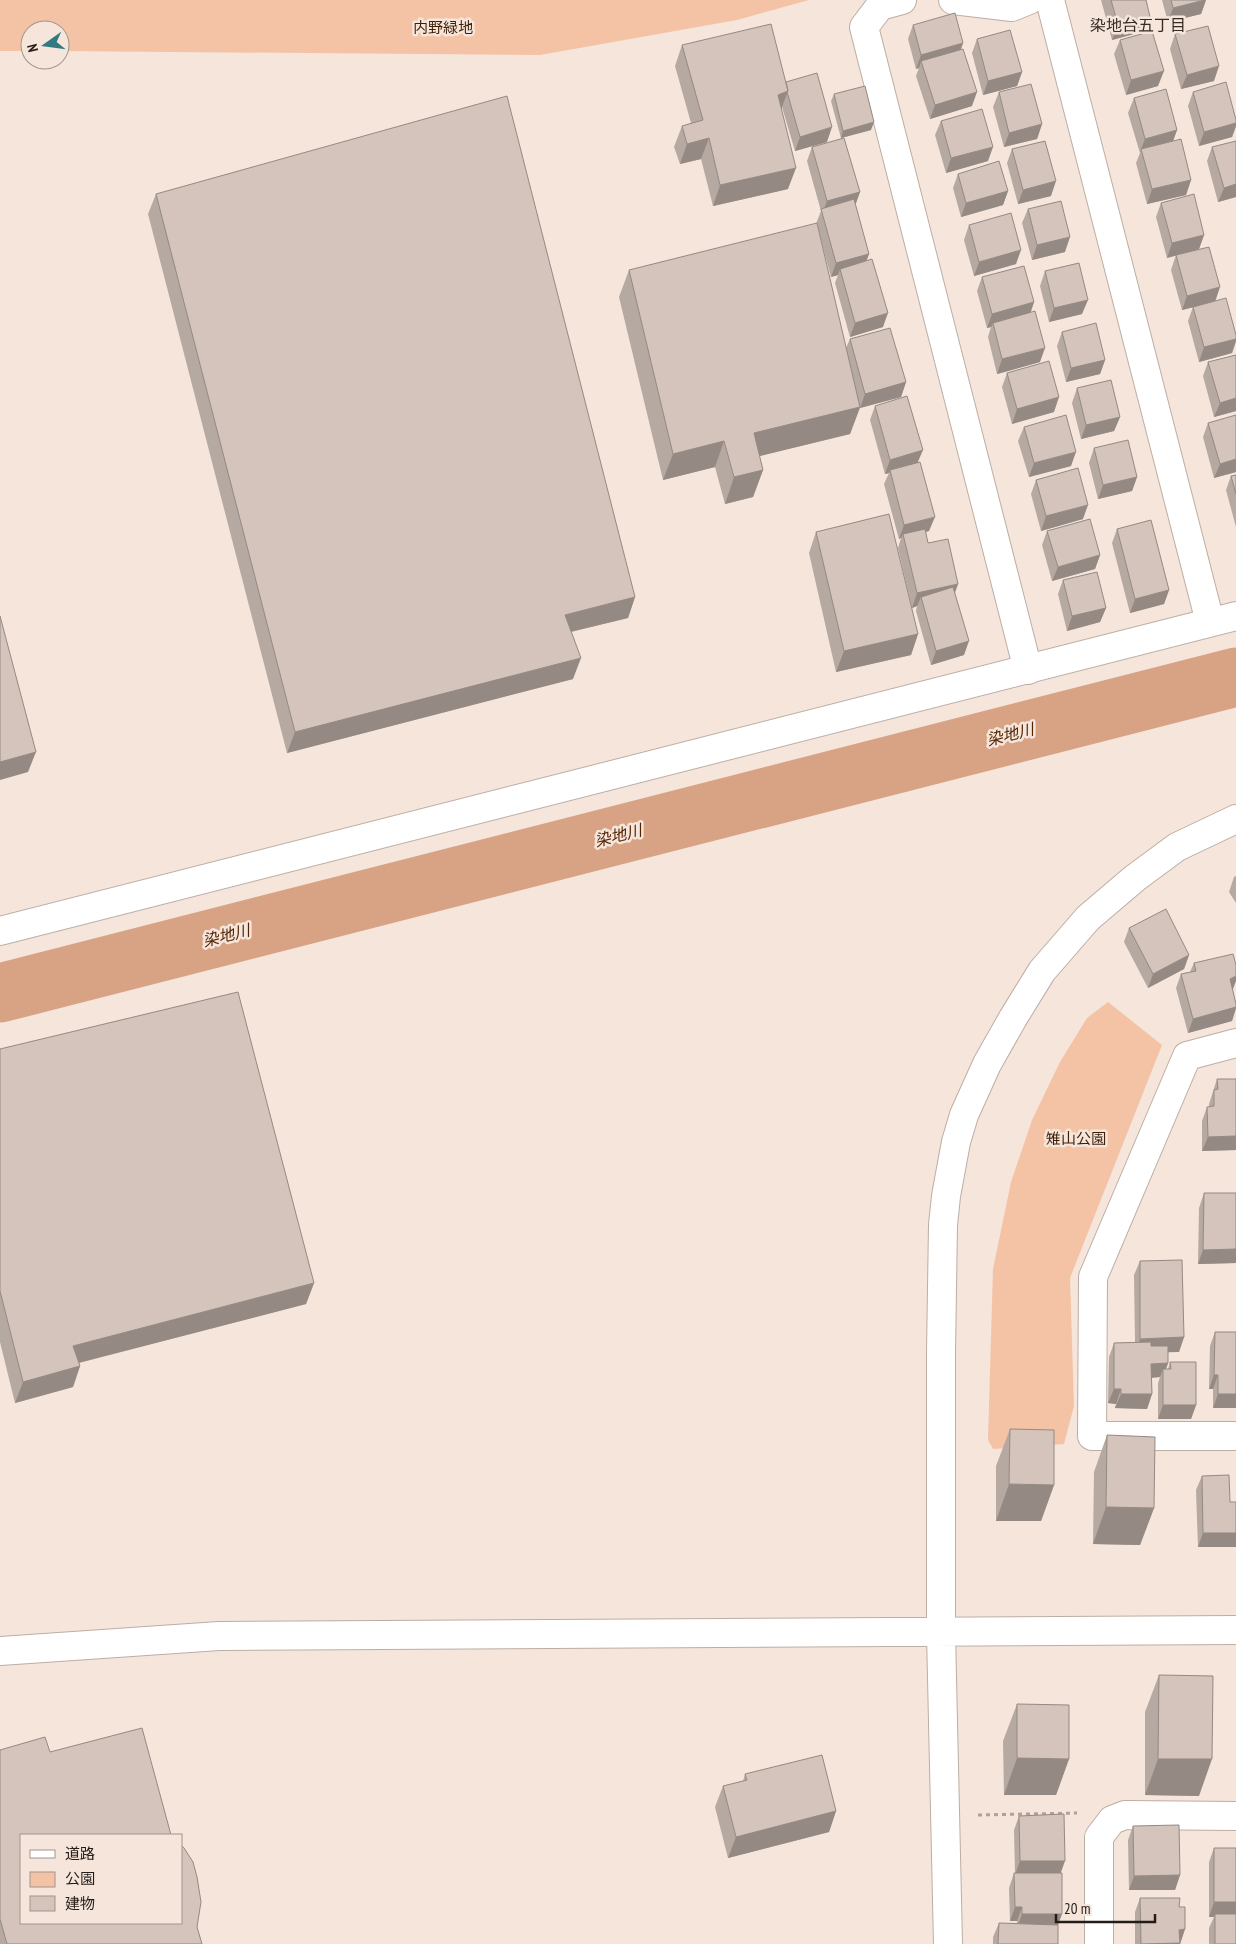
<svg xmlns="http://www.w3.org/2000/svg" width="1236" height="1944" font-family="'PT Sans Narrow','Noto Sans JP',sans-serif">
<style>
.green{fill:#f4c3a5}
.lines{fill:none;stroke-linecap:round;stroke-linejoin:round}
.river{stroke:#d7a384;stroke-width:59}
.minor-casing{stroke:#bdaea4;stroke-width:30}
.tertiary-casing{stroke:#bdaea4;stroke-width:30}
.path{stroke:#aea29a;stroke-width:3;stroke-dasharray:4 4;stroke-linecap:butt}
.minor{stroke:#fff;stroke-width:28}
.tertiary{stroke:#fff;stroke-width:28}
.wall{fill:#b6a9a1}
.shaded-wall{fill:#948983}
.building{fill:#d4c4bb;stroke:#948983}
.labels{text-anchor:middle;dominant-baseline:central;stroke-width:5;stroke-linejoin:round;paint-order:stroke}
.park-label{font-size:15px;fill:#401f06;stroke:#f5e5db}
.neighbourhood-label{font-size:16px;fill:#362a23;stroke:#f5e5db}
.water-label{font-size:16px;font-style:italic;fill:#532400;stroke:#f5e5db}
</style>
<rect width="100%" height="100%" fill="#f5e5db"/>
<path class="green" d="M0,0H809L737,20L540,55L60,51V30H30V51H0Z
M1108,1002L1162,1045L1070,1278L1074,1406L1064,1444L993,1449L988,1440L993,1269L1011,1182L1032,1120L1060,1062L1087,1018Z"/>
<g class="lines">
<path class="river" d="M0,993L1236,677"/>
<g class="minor-casing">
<path id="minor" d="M902,0L880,6L864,27L1028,670
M953,0L1012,7L1029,0
M1050,0L1210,622
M1236,1043L1187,1056L1093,1277L1092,1436H1236
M1099,1944V1837L1112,1820L1125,1815L1236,1816"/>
</g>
<g class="tertiary-casing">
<path id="tertiary" d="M0,931L1236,616
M0,1651L219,1636L1236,1630
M948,1944L941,1633V1352L943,1225L946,1196L956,1142L964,1115L987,1064L1013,1018L1042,971L1088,918L1135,878L1177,847L1236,819"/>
</g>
<path class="path" d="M978,1815L1077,1813"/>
<use href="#minor" class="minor"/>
<use href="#tertiary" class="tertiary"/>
</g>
<path class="wall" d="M1101,0H1146L1150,17L1145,31L1112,40Z
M1162,0H1206L1201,14L1168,22Z
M913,25L963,43L961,49L972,106L930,119L916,76L919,68L916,69L908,39Z
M1175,34L1214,81L1181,89L1170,49Z
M977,39L1022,72L1017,86L983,95L972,53Z
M1120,40L1158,86L1126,95L1114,54Z
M682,45L786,82L827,142L795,151L782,107L781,109L788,189L713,206L701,159L680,164L674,147L682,126L691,123L675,66Z
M999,92L1042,124L1037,139L1004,147L993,107Z
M1193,92L1236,120V126L1232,137L1199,146L1188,106Z
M834,94L871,130L841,138L831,101Z
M1134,98L1177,130L1173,141L1191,180L1186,195L1147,204L1136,163L1140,153L1128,113Z
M941,121L988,161L946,173L935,135Z
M1236,141V197L1218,202L1207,161L1212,147Z
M812,147L860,192L855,205L869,254L866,261L883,327L850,337L835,283L838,275L831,277L820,236L846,348L850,339L906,382L901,397L860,408L850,434L759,456L763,470L753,497L725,504L715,467L663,480L619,297L629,270L816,224L821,211L807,161Z
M1012,149L1051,196L1018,204L1007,163Z
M958,174L1008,191L1003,205L961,217L953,188Z
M156,194L635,597L628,618L571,632L573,679L287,753L148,214Z
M1161,203L1204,235L1199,249L1167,258L1156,217Z
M1028,209L1065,252L1032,260L1022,223Z
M969,225L1016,264L974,276L964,240Z
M1176,255L1215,301L1236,335V341L1232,353L1199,362L1188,321L1193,307L1182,310L1171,270Z
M1045,271L1082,314L1049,322L1040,286Z
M982,277L1034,302L1031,312L1040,362L997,374L988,337L991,327L987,328L977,291Z
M1062,332L1105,360L1100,374L1066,382L1057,346Z
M1236,355V411L1214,417L1203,376L1208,362Z
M1007,373L1054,412L1012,424L1002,387Z
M1077,388L1120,417L1114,431L1081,439L1072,403Z
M875,406L918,462L929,531L925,532L928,543L958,584L955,592L964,655L931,665L916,611L917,606L912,608L898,548L901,538L899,539L884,484L889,473L885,474L870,420Z
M1208,423L1236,472L1214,478L1203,437Z
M1024,427L1071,466L1029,477L1018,441Z
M1094,448L1137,477L1132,491L1098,499L1089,463Z
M1236,475V527L1226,490L1231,476Z
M1036,480L1083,519L1041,531L1031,494Z
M1117,529L1169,590L1164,604L1130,613L1112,543Z
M1047,531L1100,555L1095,569L1052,581L1042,545Z
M816,532L918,634L911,655L836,672L809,553Z
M1063,580L1106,608L1100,622L1067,631L1058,594Z
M1236,876V903L1229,892L1234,877Z
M1129,928L1189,955L1184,969L1148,988L1124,942Z
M1194,963L1233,989H1232L1236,1004V1009L1232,1021L1188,1033L1176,988L1181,974L1190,972Z
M0,1049L314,1283L306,1304L79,1363L80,1366L73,1387L15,1403L0,1342Z
M1217,1079H1236V1150L1202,1151V1121L1207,1107H1209V1104Z
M1204,1193H1236V1263L1198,1264L1199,1208Z
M1140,1261L1184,1337L1179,1352H1168V1363L1166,1369H1168L1170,1362L1196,1405L1191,1419H1158V1383L1160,1377L1152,1378V1394L1147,1409L1115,1408L1116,1404L1108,1403L1109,1357L1114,1343L1135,1342L1134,1275Z
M1215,1332H1236V1408H1213V1389H1209L1210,1346Z
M1010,1429L1054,1485L1041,1521H996V1466Z
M1107,1435L1154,1508L1140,1545L1093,1544L1094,1472Z
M1202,1476L1230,1502H1236V1547H1198L1196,1490Z
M1159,1675L1199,1796L1145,1795V1712Z
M1017,1704L1069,1759L1056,1795H1004L1003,1741Z
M0,1750L50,1752L171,1835L202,1944H0Z
M745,1774L836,1811L829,1832L728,1858L715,1807L723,1786L743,1781Z
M1019,1816L1061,1873L1058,1926V1944H993V1937L999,1923H1017V1921H1010L1009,1888L1014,1873H1015L1014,1830Z
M1133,1826L1180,1875L1175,1890H1129L1128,1840Z
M1214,1848L1236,1944H1209V1928L1214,1917H1209V1862Z
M1140,1898L1179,1907L1185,1929L1180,1944H1135V1912Z"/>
<path class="shaded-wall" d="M1206,0L1201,14L1168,22L1173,8Z
M1150,17L1145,31L1112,40L1118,25Z
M963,43L958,57L921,61L919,68L916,69L921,55Z
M1219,66L1214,81L1181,89L1187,75Z
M1164,71L1158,86L1126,95L1131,80Z
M1022,72L1017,86L983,95L988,81Z
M788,91L780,112L778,95Z
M977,92L972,106L930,119L935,105Z
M874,122L871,130L841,138L843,131Z
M1236,123V126L1232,137L1199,146L1204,132Z
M1042,124L1037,139L1004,147L1009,133Z
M832,127L827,142L795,151L800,137Z
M1177,130L1172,144L1141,149L1145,139Z
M709,138L701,159L680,164L687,144Z
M993,147L988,161L946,173L951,158Z
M796,168L788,189L713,206L720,185Z
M1191,180L1186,195L1147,204L1152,189Z
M1056,181L1051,196L1018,204L1023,190Z
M1236,184V197L1218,202L1224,188Z
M1008,191L1003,205L961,217L966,203Z
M860,192L855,206L822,214L827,201Z
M1204,235L1199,249L1167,258L1172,243Z
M1070,237L1065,252L1032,260L1037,245Z
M1021,250L1016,264L974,276L979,262Z
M869,254L864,268L840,269L838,275L831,277L836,263Z
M1220,287L1215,302L1182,310L1187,296Z
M1088,300L1082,314L1049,322L1054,308Z
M1034,302L1029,316L993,323L991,327L987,328L992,314Z
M888,313L883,327L850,337L855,323Z
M1236,339V341L1232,353L1199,362L1204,347Z
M1045,348L1040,362L997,374L1002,359Z
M1105,360L1100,374L1066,382L1071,368Z
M906,382L901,397L860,408L865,394Z
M1059,397L1054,412L1012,424L1017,409Z
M1236,398V411L1214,417L1220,403Z
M860,407L850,434L744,460L754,433Z
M1120,417L1114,431L1081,439L1086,425Z
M724,441L715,467L663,480L673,454Z
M923,450L917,464L890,470L889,473L885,474L890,460Z
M1076,452L1071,466L1029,477L1034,463Z
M1236,459V472L1214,478L1220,464Z
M763,470L753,497L725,504L734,477Z
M1137,477L1132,491L1098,499L1103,485Z
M1088,505L1083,519L1041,531L1046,516Z
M935,517L929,531L904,538L903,534L901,538L899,539L904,525Z
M1100,555L1095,569L1052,581L1058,567Z
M958,584L953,598L921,597L917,606L912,608L917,593Z
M1169,590L1164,604L1130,613L1135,599Z
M635,597L628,618L557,635L565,615Z
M1106,608L1100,622L1067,631L1072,616Z
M918,634L911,655L836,672L844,651Z
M969,641L964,655L931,665L936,651Z
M581,658L573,679L287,753L295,732Z
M36,752L28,772L0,780V762Z
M1189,955L1184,969L1148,988L1153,974Z
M1236,976V981L1233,989L1225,993L1230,979Z
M1236,1007L1232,1021L1188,1033L1193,1019Z
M1236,1136V1150L1202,1151L1208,1137Z
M1236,1249V1263L1198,1264L1203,1250Z
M314,1283L306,1304L66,1366L73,1346Z
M1184,1337L1179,1352L1135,1353L1140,1339Z
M1168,1363L1163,1377V1369L1160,1377L1146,1378L1151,1364Z
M80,1366L73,1387L15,1403L23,1382Z
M1214,1375H1218L1213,1389H1209Z
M1114,1389H1121L1116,1404L1108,1403Z
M1121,1394H1152L1147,1409L1115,1408Z
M1218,1394H1236V1408H1213Z
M1163,1405H1196L1191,1419H1158Z
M1009,1484L1054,1485L1041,1521H996Z
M1106,1507L1154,1508L1140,1545L1093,1544Z
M1203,1533H1236V1547H1198Z
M1017,1758L1069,1759L1056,1795H1004Z
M1158,1759H1212L1199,1796L1145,1795Z
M836,1811L829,1832L728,1858L736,1837Z
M1020,1861H1065L1060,1875H1015Z
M1180,1875L1175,1890H1129L1134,1876Z
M1214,1902H1236V1917L1215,1914L1214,1917H1209Z
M1015,1907H1022L1017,1921H1010Z
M1022,1914H1062L1057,1928H1017Z
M1185,1929L1180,1944H1140L1179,1930Z"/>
<path class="building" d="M1111,0H1146L1150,17L1118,25Z
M1171,0H1205L1173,8Z
M955,13L963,43L921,55L913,25Z
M771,24L788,91L778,95L796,168L720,185L709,138L687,144L682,126L703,120L682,45Z
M1208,26L1219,66L1187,75L1175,34Z
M1010,30L1022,72L988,81L977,39Z
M1152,31L1164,71L1131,80L1120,40Z
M963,49L977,92L935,105L921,61Z
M817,73L832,127L800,137L787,92L788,91L786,82Z
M1226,82L1236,120V123L1204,132L1193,92Z
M1031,84L1042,124L1009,133L999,92Z
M865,86L874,122L843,131L834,94Z
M1166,89L1177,130L1145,139L1134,98Z
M507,96L635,597L565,615L581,658L295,732L156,194Z
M982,109L993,147L951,158L941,121Z
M844,138L860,192L827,201L812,147Z
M1181,139L1191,180L1152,189L1141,149Z
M1045,141L1056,181L1023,190L1012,149Z
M1236,141V184L1224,188L1212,147Z
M999,161L1008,191L966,203L958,174Z
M1194,194L1204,235L1172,243L1161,203Z
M854,199L869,254L836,263L821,209Z
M1061,201L1070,237L1037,245L1028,209Z
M1011,213L1021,250L979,262L969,225Z
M817,223L860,407L754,433L763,470L734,477L724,441L673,454L629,270Z
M1209,247L1220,287L1187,296L1176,255Z
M872,259L888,313L855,323L840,269Z
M1079,263L1088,300L1054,308L1045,271Z
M1024,266L1034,302L992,314L982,277Z
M1226,298L1236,335V339L1204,347L1193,307Z
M1035,311L1045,348L1002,359L993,323Z
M1096,323L1105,360L1071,368L1062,332Z
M890,328L906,382L865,394L850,339Z
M1236,355V398L1220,403L1208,362Z
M1049,361L1059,397L1017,409L1007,373Z
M1111,380L1120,417L1086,425L1077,388Z
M907,396L923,450L890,460L875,406Z
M1066,415L1076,452L1034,463L1024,427Z
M1236,415V459L1220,464L1208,423Z
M1128,440L1137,477L1103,485L1094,448Z
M920,462L935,517L904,525L890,470Z
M1078,468L1088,505L1046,516L1036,480Z
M1236,475V494L1231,476Z
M889,514L918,634L844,651L816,532Z
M1090,519L1100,555L1058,567L1047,531Z
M1151,520L1169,590L1135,599L1117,529Z
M925,529L928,543L948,539L958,584L917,593L903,534Z
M1097,572L1106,608L1072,616L1063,580Z
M953,587L969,641L936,651L921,597Z
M0,616L36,752L0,762Z
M1166,909L1189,955L1153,974L1129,928Z
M1233,954L1236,965V976L1230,979L1236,1004V1007L1193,1019L1181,974L1196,971L1194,963Z
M238,992L314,1283L73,1346L80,1366L23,1382L0,1291V1049Z
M1217,1079H1236V1136L1208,1137L1207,1107L1214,1106V1090L1218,1089Z
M1204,1193H1236V1249L1203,1250Z
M1182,1260L1184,1337L1140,1339V1261Z
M1215,1332H1236V1394H1218V1375H1214Z
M1151,1342V1346H1168V1363L1151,1364L1152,1394H1121V1389H1114V1343Z
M1170,1362H1196V1405H1163V1369H1171Z
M1010,1429L1054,1430V1485L1009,1484Z
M1107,1435L1155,1437L1154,1508L1106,1507Z
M1229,1475L1230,1502H1236V1533H1203L1202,1476Z
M1159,1675L1213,1676L1212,1759H1158Z
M1017,1704L1069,1705V1759L1017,1758Z
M142,1728L171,1835H21V1923H181V1845L184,1848L193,1862L197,1877L201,1902L197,1927L202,1944H7L0,1919V1750L45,1737L50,1752Z
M822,1755L836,1811L736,1837L723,1786L747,1780L745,1774Z
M1064,1814L1065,1861H1020L1019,1816Z
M1179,1825L1180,1875L1134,1876L1133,1826Z
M1214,1848H1236V1902H1214Z
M1014,1873H1062V1914H1022V1907H1015Z
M1140,1898H1180L1179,1907H1185V1929L1179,1930L1180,1943L1141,1944Z
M1215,1914H1236V1944H1215Z
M999,1923L1058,1925V1944H998Z"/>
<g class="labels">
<g class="park-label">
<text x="443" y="27">内野緑地</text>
<text x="1076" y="1138">雉山公園</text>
</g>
<g class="neighbourhood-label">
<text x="1138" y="25">染地台五丁目</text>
</g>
<g class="water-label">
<text transform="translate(1010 734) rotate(-14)">染地川</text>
<text transform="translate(618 835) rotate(-14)">染地川</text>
<text transform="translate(226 935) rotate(-14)">染地川</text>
</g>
</g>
<rect x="20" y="1834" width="162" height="90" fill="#f5e5db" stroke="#a1958e"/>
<rect x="30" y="1850" width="25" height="8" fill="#ffffff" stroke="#a1958e"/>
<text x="65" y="1859" font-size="15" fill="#231d1a">道路</text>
<rect x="30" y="1872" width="25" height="15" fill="#f4c3a5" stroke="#a1958e"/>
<text x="65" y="1884" font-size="15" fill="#231d1a">公園</text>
<rect x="30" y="1896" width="25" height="15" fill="#d4c4bb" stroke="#a1958e"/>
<text x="65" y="1909" font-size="15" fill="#231d1a">建物</text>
<g transform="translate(45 45) rotate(256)"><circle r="24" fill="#f5e5db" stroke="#a1958e"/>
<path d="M0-4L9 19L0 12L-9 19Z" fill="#317a80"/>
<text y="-8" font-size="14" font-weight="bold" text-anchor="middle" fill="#231d1a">N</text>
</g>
<path d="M1056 1914v8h99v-8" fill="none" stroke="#231d1a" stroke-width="2.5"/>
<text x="1064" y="1914" font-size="15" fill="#231d1a" stroke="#f5e5db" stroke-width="4" paint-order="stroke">20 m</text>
</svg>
